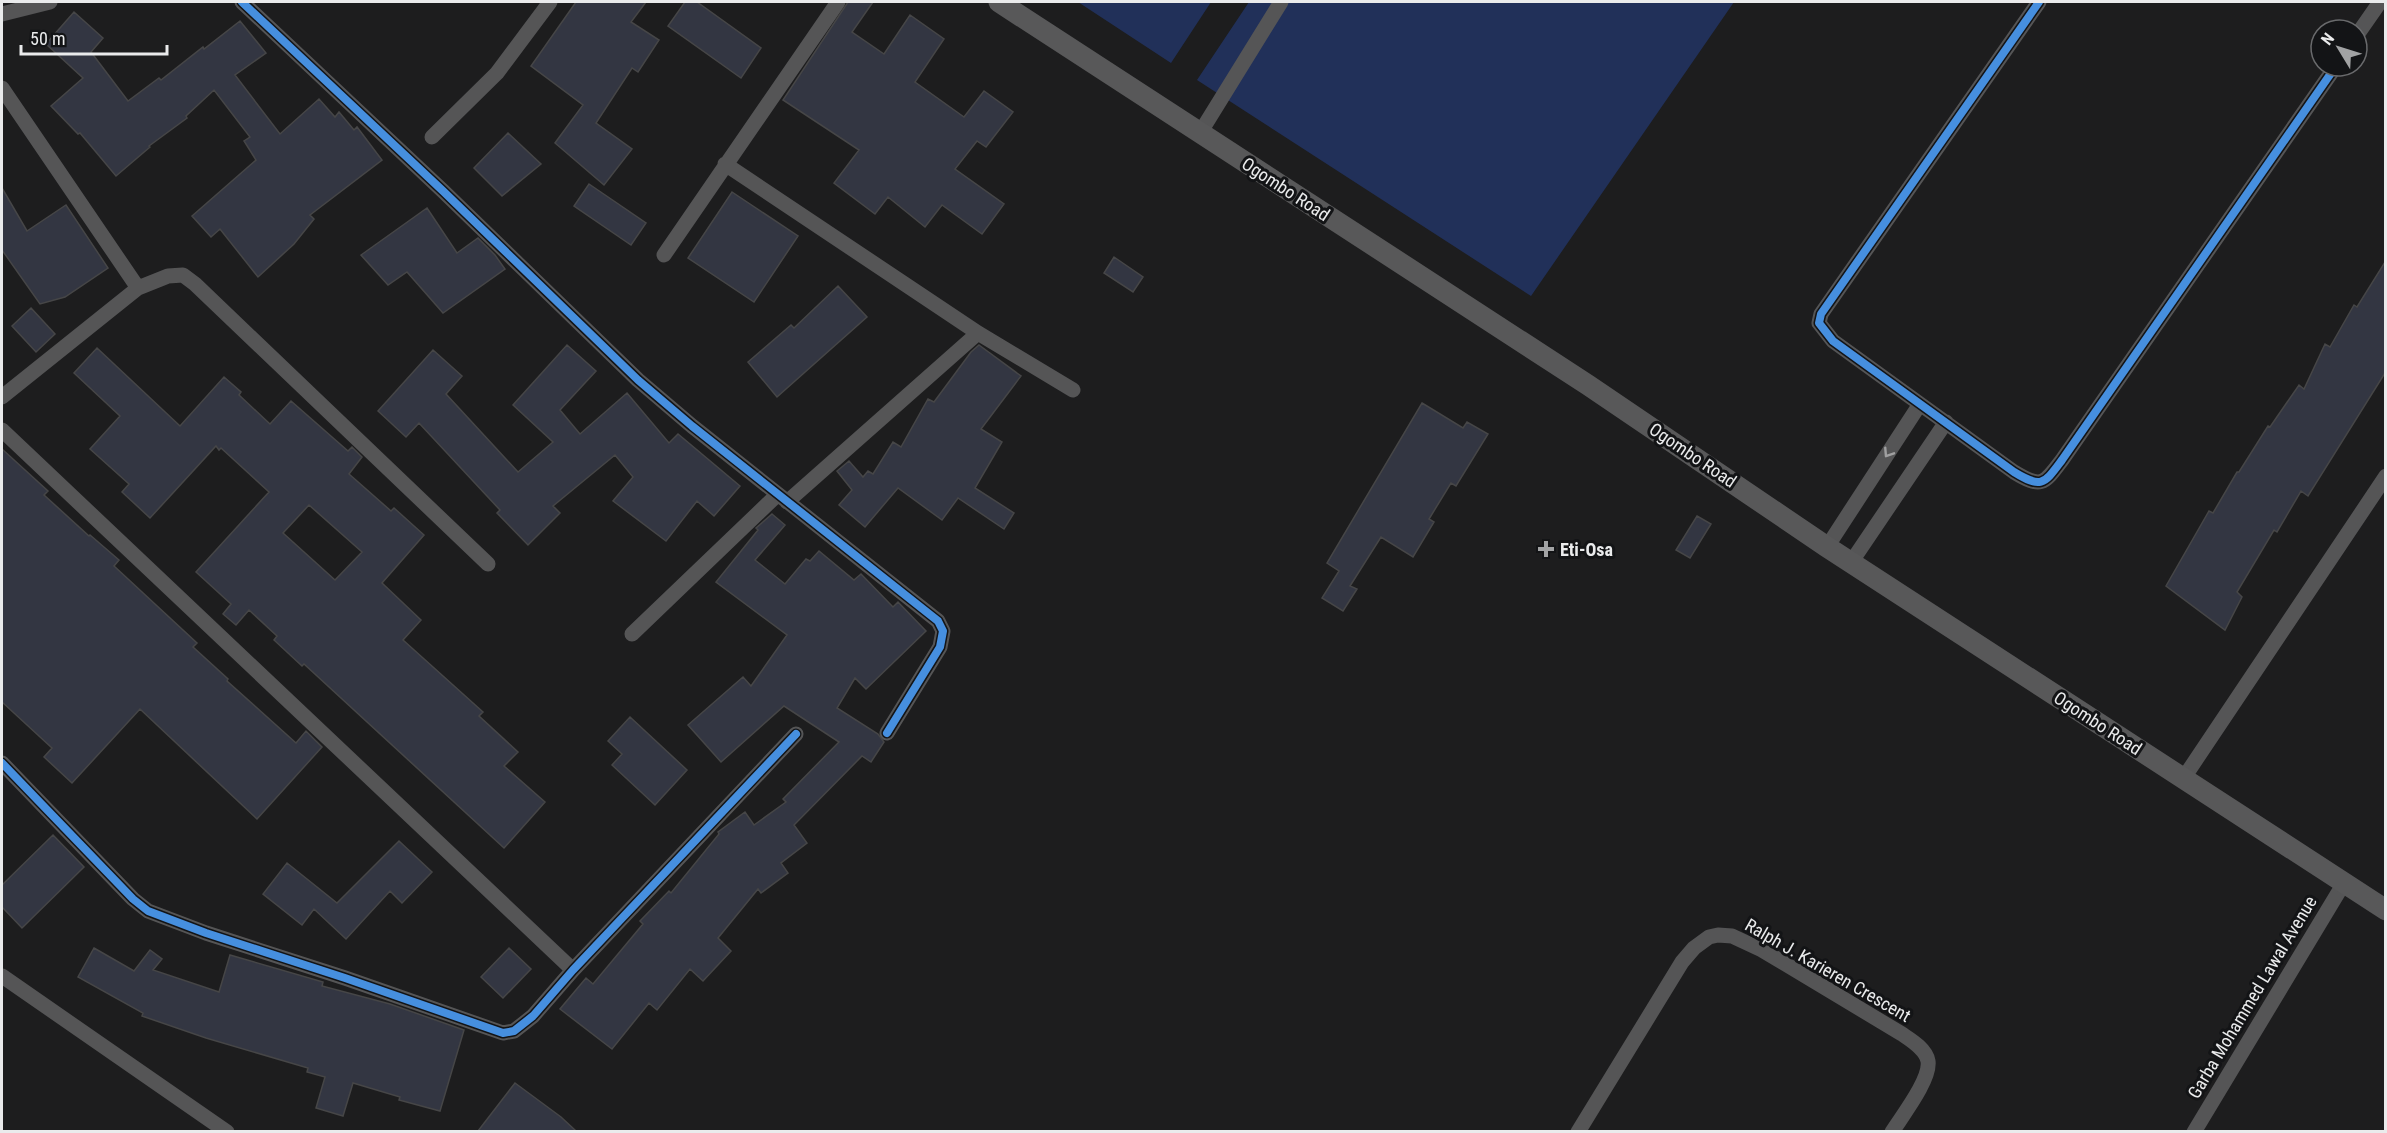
<svg xmlns="http://www.w3.org/2000/svg" width="2387" height="1133" font-family="'Roboto Condensed',sans-serif">
<style>
.green{fill:#213059}
.building{fill:#333642;stroke:#464647;stroke-width:1.5;fill-rule:evenodd}
.lines{fill:none;stroke-linecap:round;stroke-linejoin:round}
.street{stroke:#555556;stroke-width:15}
.secondary{stroke:#585859;stroke-width:21}
.cycleway-casing{stroke:#131416;stroke-width:11}
.cycleway{stroke:#468fdf;stroke-width:8}
.oneway{stroke:#a0a0a1}
.poi-dot{fill:#a2a3a4;stroke:#131416;stroke-width:2}
.labels{text-anchor:middle;dominant-baseline:central;stroke-width:6;stroke-linejoin:round;paint-order:stroke}
.street-label{font-size:18px;fill:#eaebec;stroke:#131416}
.poi-label{font-size:18px;font-weight:bold;fill:#eaebec;stroke:#131416;text-anchor:start}
</style>
<rect width="100%" height="100%" fill="#1d1d1e"/>
<path class="green" d="M1078,2H1211L1171,63Z
M1249,2H1734L1531,296L1197,80Z"/>
<path class="building" d="M576,2H646L631,22L659,40L638,72L632,68L596,123L632,149L604,185L555,143L583,105L531,66Z
M685,2H697L761,48L741,78L668,26Z
M848,2H873L852,32L884,54L910,15L944,39L915,82L964,117L984,91L1013,112L986,147L977,141L955,169L1004,204L982,234L942,205L925,227L888,197L875,214L834,183L859,150L783,100Z
M74,12L103,38L91,52L128,101L159,78L161,80L203,47L204,49L240,21L266,53L235,75L280,134L319,99L335,117L339,112L354,130L357,127L382,160L310,215L314,219L294,244L258,277L220,229L211,237L192,216L256,160L244,141L250,137L214,90L186,116L187,118L149,146L150,147L116,176L80,133L78,134L51,106L83,78L46,44Z
M508,133L541,164L502,196L474,168Z
M589,184L646,223L631,245L574,206Z
M2,188L27,231L66,205L108,268L65,297L40,304L2,250Z
M732,192L798,236L754,302L688,258Z
M427,208L457,253L478,238L495,255L505,269L443,313L407,272L388,285L361,255Z
M1114,257L1143,277L1133,292L1104,273Z
M2385,262V373L2308,496L2301,491L2277,532L2274,530L2237,592L2242,597L2225,630L2166,586L2209,511L2213,513L2237,472H2239L2268,426L2270,427L2299,385L2304,389L2325,344L2330,347L2354,305L2357,307Z
M838,286L867,317L777,397L748,362L791,325L794,328Z
M31,308L55,334L36,352L12,326Z
M567,345L596,371L560,410L580,434L627,393L669,443L678,434L740,486L714,516L697,501L666,541L613,501L633,477L615,455L553,506L560,513L528,545L497,513L500,510L419,423L406,437L378,411L433,350L462,376L446,394L518,472L553,442L513,405Z
M979,345L1021,376L981,429L1002,442L975,488L1014,513L1004,529L958,498L942,520L898,488L865,527L839,505L852,490L837,471L849,461L863,477L868,471L873,474L893,442L901,447L928,399L934,402L971,352Z
M97,348L180,426L224,377L241,392L239,395L270,424L291,401L348,451L352,447L362,457L349,474L391,511L394,508L424,535L382,583L421,620L403,640L483,712L479,716L518,752L504,766L545,802L504,848L304,664L302,666L274,640L277,636L249,610L236,625L223,614L231,604L196,572L269,492L221,448L219,450L216,446L150,518L122,492L129,484L90,449L120,416L74,373ZM309,505L362,552L335,580L283,533Z
M1422,403L1463,428L1467,422L1488,434L1456,486L1451,483L1429,519L1434,522L1413,557L1381,537L1350,586L1357,589L1343,611L1322,598L1339,571L1327,563Z
M2,449L48,491L44,495L89,536L90,535L119,560L114,566L197,643L193,647L228,679L227,681L296,743L306,731L322,747L257,819L140,709L72,783L44,757L52,748L2,702Z
M772,514L785,525L755,560L785,584L806,559L810,561L819,551L854,580L861,574L893,607L898,602L926,631L866,689L855,678L837,708L878,734L884,742L871,762L862,756L794,825L807,843L781,863L788,873L761,893L758,889L718,938L731,951L703,981L690,969L657,1010L649,1003L612,1049L560,1009L586,978L593,984L643,924L640,921L669,891L671,893L719,834L718,832L745,812L754,825L786,802L783,799L839,742L784,706L721,762L688,725L743,677L751,686L787,635L716,582L758,530L756,528Z
M1697,516L1711,524L1690,558L1676,550Z
M630,717L687,770L655,805L612,765L622,754L608,741Z
M53,835L84,867L22,928L2,907V885Z
M399,841L432,872L402,903L390,891L346,939L314,909L302,925L263,894L287,863L337,903Z
M94,948L134,971L150,950L162,959L153,970L219,992L230,955L323,982L322,986L390,1004L464,1030L440,1111L399,1100L400,1097L353,1083L343,1116L316,1108L325,1077L307,1072L308,1068L206,1038L142,1016L143,1013L78,977Z
M509,948L531,969L503,998L481,977Z
M515,1083L561,1117L576,1131H478Z"/>
<g class="lines">
<path class="street" d="M242,2L443,191L638,380L692,426L938,621L943,631L940,647L887,733
M2039,2L1821,314L1819,323L1833,341L2014,472C2042,489 2044,484 2062,460L2336,66
M2,14L50,2
M2357,35L2380,2
M2,88L138,288
M1200,133L1281,2
M432,137L497,73L550,2
M725,164L978,333L1073,390
M664,255L838,2
M2,397L138,288L168,276L183,275L195,284L488,564
M2,430L573,970
M787,502L978,333
M1827,547L1920,404
M1852,561L1946,422
M632,634L777,495
M2,763L133,899L148,911L206,933L345,978L503,1033L514,1031L533,1016L573,970L796,734
M2183,779L2386,476
M2,976L227,1132
M1578,1132L1682,962L1694,948L1709,937L1718,935L1732,936L1762,950L1902,1034C1911,1040 1926,1049 1928,1061C1931,1079 1902,1116 1892,1132
M2194,1132L2344,883"/>
<path class="secondary" d="M999,2L1588,385L1827,547L2386,910"/>
<g class="cycleway-casing">
<path id="cycleway" d="M242,2L443,191L638,380L692,426L938,621L943,631L940,647L887,733
M2039,2L1821,314L1819,323L1833,341L2014,472C2042,489 2044,484 2062,460L2336,66
M2,763L133,899L148,911L206,933L345,978L503,1033L514,1031L533,1016L573,970L796,734"/>
</g>
<use href="#cycleway" class="cycleway"/>
</g>
<defs><path id="oneway-chevron" d="M-2-3.5L2.5 0L-2 3.5" fill="none" stroke-width="1.6" stroke-linecap="round" stroke-linejoin="round" transform="scale(1.5)"/></defs>
<use class="oneway" href="#oneway-chevron" transform="translate(1888 453) rotate(123)"/>
<path class="poi-dot" d="M1543 540h6v6h6v6h-6v6h-6v-6h-6v-6h6z"/>
<g class="labels">
<g class="street-label">
<text transform="translate(1286 189) rotate(33)">Ogombo Road</text>
<text transform="translate(1693 455) rotate(34)">Ogombo Road</text>
<text transform="translate(2098 723) rotate(33)">Ogombo Road</text>
<text transform="translate(1828 970) rotate(30)">Ralph J. Karieren Crescent</text>
<text transform="translate(2252 997) rotate(-59)">Garba Mohammed Lawal Avenue</text>
</g>
<g class="poi-label">
<text x="1560" y="549">Eti-Osa</text>
</g>
</g>
<rect width="2387" height="1133" fill="none" stroke="#eaebec" stroke-width="6"/>
<g transform="translate(2339 48) rotate(308)"><circle r="28" fill="#131416" stroke="#696a6c" stroke-width="1.5"/>
<path d="M0-4.5L10 22L0 15L-10 22Z" fill="#a2a3a4"/>
<text y="-9" font-size="16" font-weight="bold" text-anchor="middle" fill="#eaebec">N</text>
</g>
<path d="M21 45v9h146v-9" fill="none" stroke="#eaebec" stroke-width="3"/>
<text x="30" y="45" font-size="18" fill="#eaebec" stroke="#131416" stroke-width="4.5" paint-order="stroke">50 m</text>
</svg>
